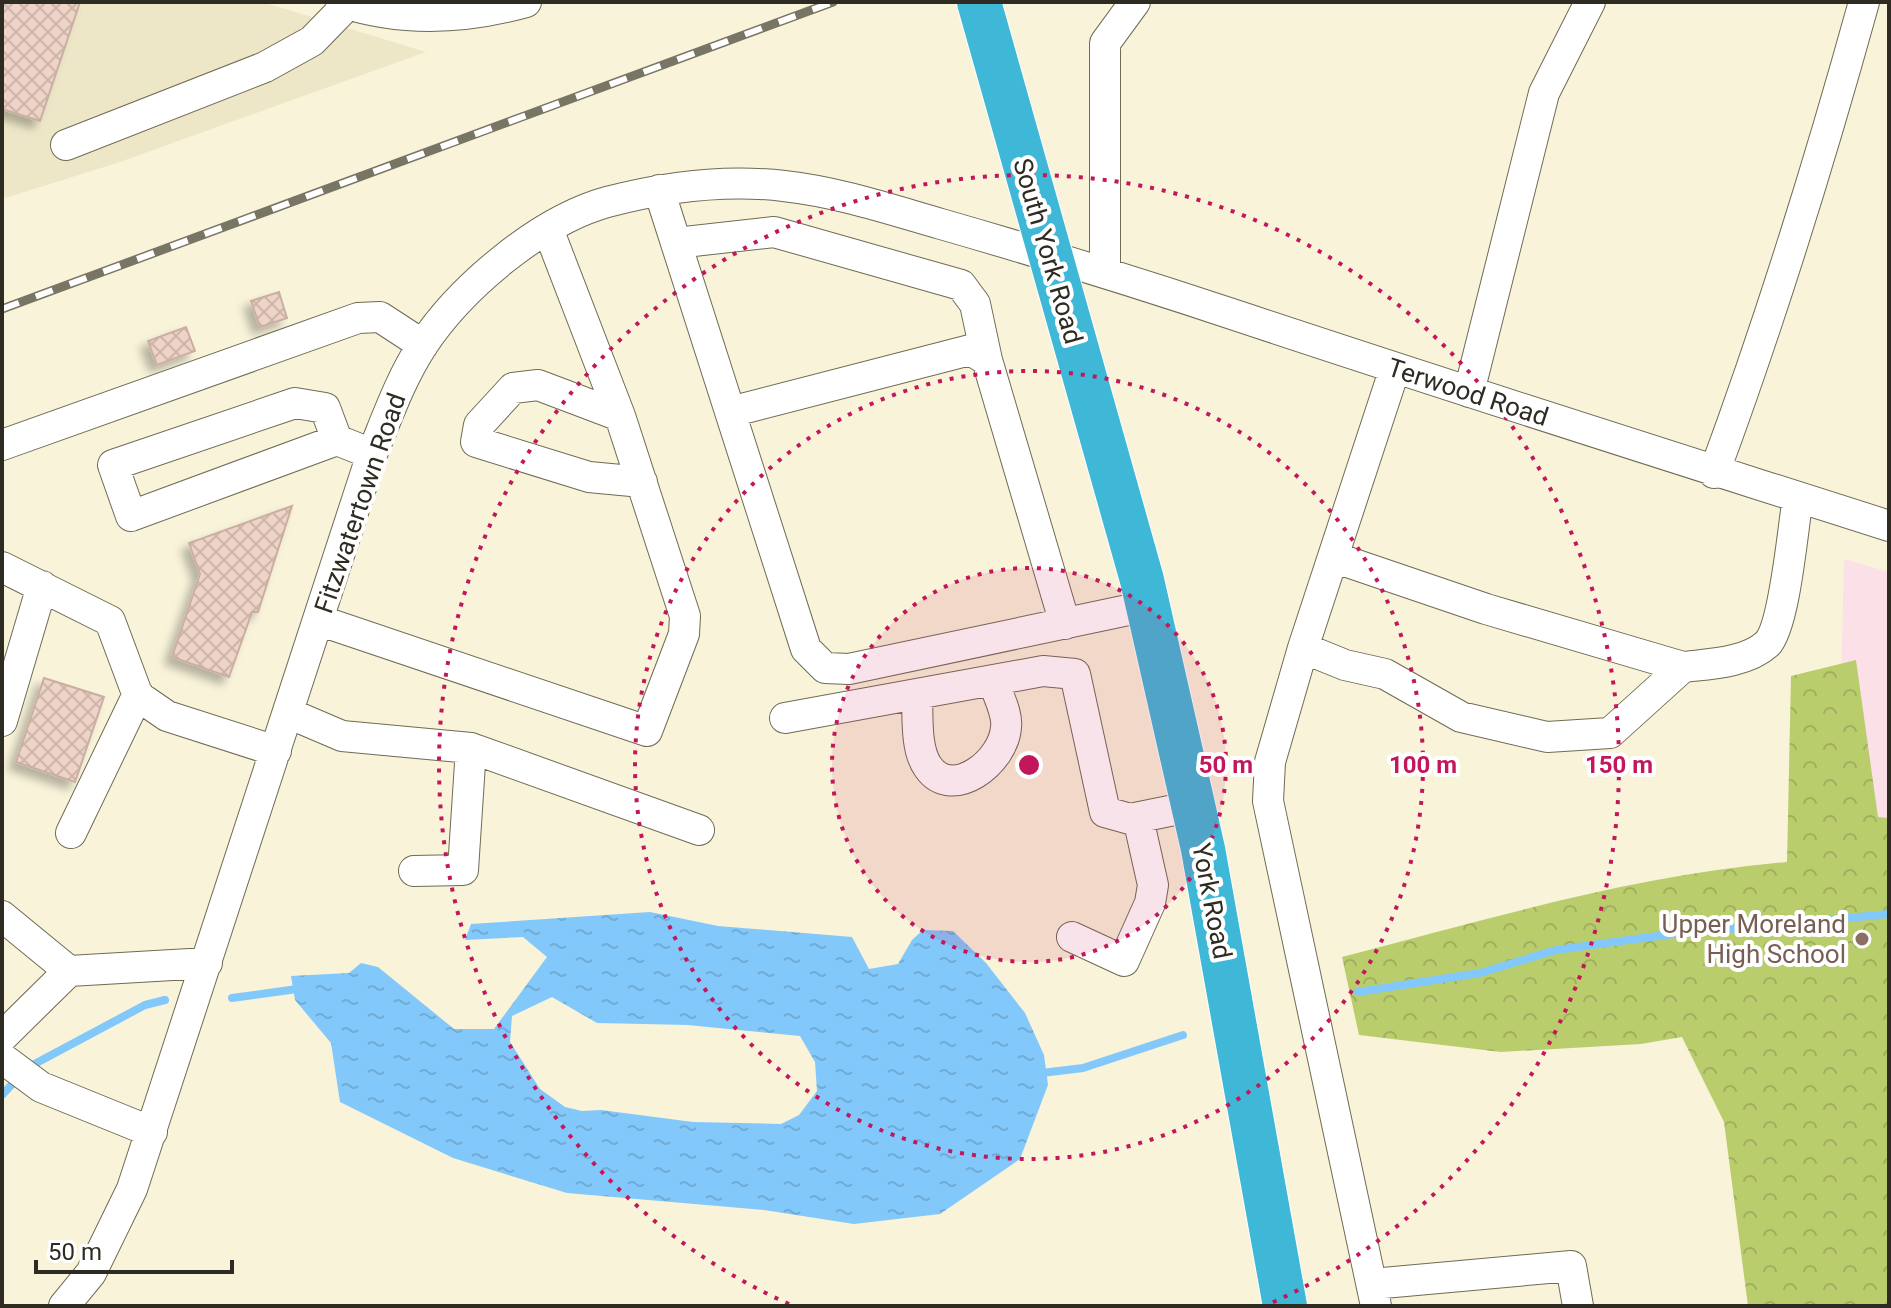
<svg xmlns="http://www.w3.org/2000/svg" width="1891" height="1308" font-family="Roboto,sans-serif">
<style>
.built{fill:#eee7c7}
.education{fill:#fbe0e7}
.forest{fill:url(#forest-crowns)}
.water{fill:url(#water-ripples);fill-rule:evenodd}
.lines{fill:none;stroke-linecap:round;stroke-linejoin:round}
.stream{stroke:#83c8fa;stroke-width:8}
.building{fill:url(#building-cross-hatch);stroke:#c9afa3;stroke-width:2;filter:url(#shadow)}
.minor-casing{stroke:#6f6b54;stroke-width:32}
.highway-casing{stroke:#fff;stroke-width:46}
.minor{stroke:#fff;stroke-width:30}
.highway{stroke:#3fb8d8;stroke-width:44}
.rail-casing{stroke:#787565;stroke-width:9}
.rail{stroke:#fff;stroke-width:6;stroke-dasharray:18;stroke-linecap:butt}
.ring{fill:none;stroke:#c2185b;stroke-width:4;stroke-dasharray:4 8}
.education-dot{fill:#8d6e63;stroke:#fff;stroke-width:3}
.labels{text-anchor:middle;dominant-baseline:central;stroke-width:8;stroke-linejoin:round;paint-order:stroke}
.street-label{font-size:26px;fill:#2e2c22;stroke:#fff}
.education-label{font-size:26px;fill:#785e54;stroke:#fff;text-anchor:end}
.centre{fill:#c2185b;stroke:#fff;stroke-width:4}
.ring-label{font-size:24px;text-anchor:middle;font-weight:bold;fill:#c2185b;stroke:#fff;stroke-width:8;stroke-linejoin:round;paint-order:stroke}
</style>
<defs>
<pattern id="forest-crowns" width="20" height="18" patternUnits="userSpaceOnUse" patternTransform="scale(2)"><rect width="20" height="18" fill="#bacd6d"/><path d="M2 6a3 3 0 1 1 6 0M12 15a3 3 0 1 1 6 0" fill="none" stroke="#a0b05e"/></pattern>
<pattern id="water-ripples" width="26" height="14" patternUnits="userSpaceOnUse" patternTransform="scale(2)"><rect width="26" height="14" fill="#83c8fa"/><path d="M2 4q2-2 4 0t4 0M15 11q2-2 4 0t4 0" fill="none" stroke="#71acd6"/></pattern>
<pattern id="building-cross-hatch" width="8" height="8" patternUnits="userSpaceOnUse" patternTransform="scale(2)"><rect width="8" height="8" fill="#eed3c6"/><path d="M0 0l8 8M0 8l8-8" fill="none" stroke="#ccb5aa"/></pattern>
<filter id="shadow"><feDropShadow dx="-7" dy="7" stdDeviation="4" flood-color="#0004"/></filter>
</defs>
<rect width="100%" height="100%" fill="#f8f3d9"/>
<path class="built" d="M2,2H262L426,52L117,163L2,199Z"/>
<path class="education" d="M1844,559L1889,572V1306H1827Z"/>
<path class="forest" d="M1856,660L1878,817L1889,818V1306H1748L1724,1122L1682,1037L1641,1044L1501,1052L1359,1035L1342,957C1488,919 1635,875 1787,862L1791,676Z"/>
<path class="water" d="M650,912L718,926L852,937L869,969L898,964L912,940L923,930L953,931L986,963L1025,1013L1044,1055L1048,1085L1020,1159L940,1214L854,1224L764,1210L567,1193L453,1158L340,1102L331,1043L295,1000L291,976L349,973L361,963L378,967L454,1029H494L547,957L523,937L465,940L471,924ZM552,997L597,1023L688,1025L800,1036L815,1062L817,1091L799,1115L781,1124L693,1122L601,1110L582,1111L565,1107L540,1089L510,1042L512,1016Z"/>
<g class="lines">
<path class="stream" d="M1358,992L1480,973L1556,950L1665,935L1889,914
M232,998L297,989L300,992
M27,1068L145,1005L165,1000
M1042,1073L1083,1068L1183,1035
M2,1095L18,1078"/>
</g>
<path class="building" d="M2,2H80L40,121L2,109Z
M279,292L287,318L260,327L251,301Z
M186,327L195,351L157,365L148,341Z
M292,506L258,612H252L229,677L172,657L200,574L189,543Z
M44,678L104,697L75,782L16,762Z"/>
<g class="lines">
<g class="minor-casing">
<path id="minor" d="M341,2C402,22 465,19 526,2
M66,145L265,67L312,41L348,4
M659,190L806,649L825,668L849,669L1147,606
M676,243L774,232L961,285L975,304L987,360
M1105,272V43L1135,2
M1469,392L1544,93L1590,2
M730,412L970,350L987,360L1065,624
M620,416L538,385L513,388L479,425L476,442L589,477L642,482
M337,440L325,408L295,403L113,465L131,516L337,440L372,454
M2,445L358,318L380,317L423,345
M1714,473C1771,319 1820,161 1864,2
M1336,558L1486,609L1683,667C1709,664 1746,663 1767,644C1785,626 1793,526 1798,497
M2,567L110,621L138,696L167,716L276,751
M318,620L647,731L684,634L685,616L620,416L548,229
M1303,648L1345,665L1385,674L1461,717L1547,737L1610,733L1683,667
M917,694C918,715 915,749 928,767C952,802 1004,762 1006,727C1008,713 997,694 993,680
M288,713L342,736L471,748L699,830
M785,718L1043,671L1075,674L1105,812L1130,819L1194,806
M2,721L42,586
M71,833L138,694
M414,871L463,870L471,748
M2,916L69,971
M1072,937L1124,961L1150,903L1153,885L1138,818
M2,1037L69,971L207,963
M2,1058L41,1087L152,1132
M1372,1284L1571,1266L1578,1306
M64,1306L91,1273L132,1189L372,454C387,418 400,380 422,346C460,288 539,221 607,202C664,187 725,179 784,186C838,192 889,209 941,224C1042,253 1142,284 1241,317C1457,389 1673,457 1889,526
M1376,1306L1268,801L1270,762L1303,648L1395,368"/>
</g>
<g class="highway-casing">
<path id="highway" d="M979,2L1142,580L1203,849L1285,1306"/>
</g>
<use href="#minor" class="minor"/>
<use href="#highway" class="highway"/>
<g class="rail-casing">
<path id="rail" d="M2,309L833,2"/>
</g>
<use href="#rail" class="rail"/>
</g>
<circle cx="1029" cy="765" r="197" fill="#c2185b" fill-opacity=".12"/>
<g class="ring">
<circle cx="1029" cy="765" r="197"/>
<circle cx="1029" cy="765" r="394"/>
<path d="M789 1304A590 590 0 1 1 1269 1304"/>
</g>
<circle class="education-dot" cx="1862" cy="939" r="8"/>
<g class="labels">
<g class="street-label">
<text transform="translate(1048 251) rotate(74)">South York Road</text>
<text transform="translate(1468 392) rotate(18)">Terwood Road</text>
<text transform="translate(360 503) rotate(-71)">Fitzwatertown Road</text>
<text transform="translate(1212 901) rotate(79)">York Road</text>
</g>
<g class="education-label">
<text x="1846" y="924">Upper Moreland<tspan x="1846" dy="30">High School</tspan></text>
</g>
</g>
<circle cx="1029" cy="765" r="12" class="centre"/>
<g class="ring-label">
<text x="1226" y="773">50 m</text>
<text x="1423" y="773">100 m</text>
<text x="1619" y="773">150 m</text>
</g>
<rect width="1891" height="1308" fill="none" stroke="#2e2c22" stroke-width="8"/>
<path d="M36 1260v12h196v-12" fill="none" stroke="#2e2c22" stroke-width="4"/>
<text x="48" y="1260" font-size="24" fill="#2e2c22" stroke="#ffffff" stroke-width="6" paint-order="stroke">50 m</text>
</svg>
